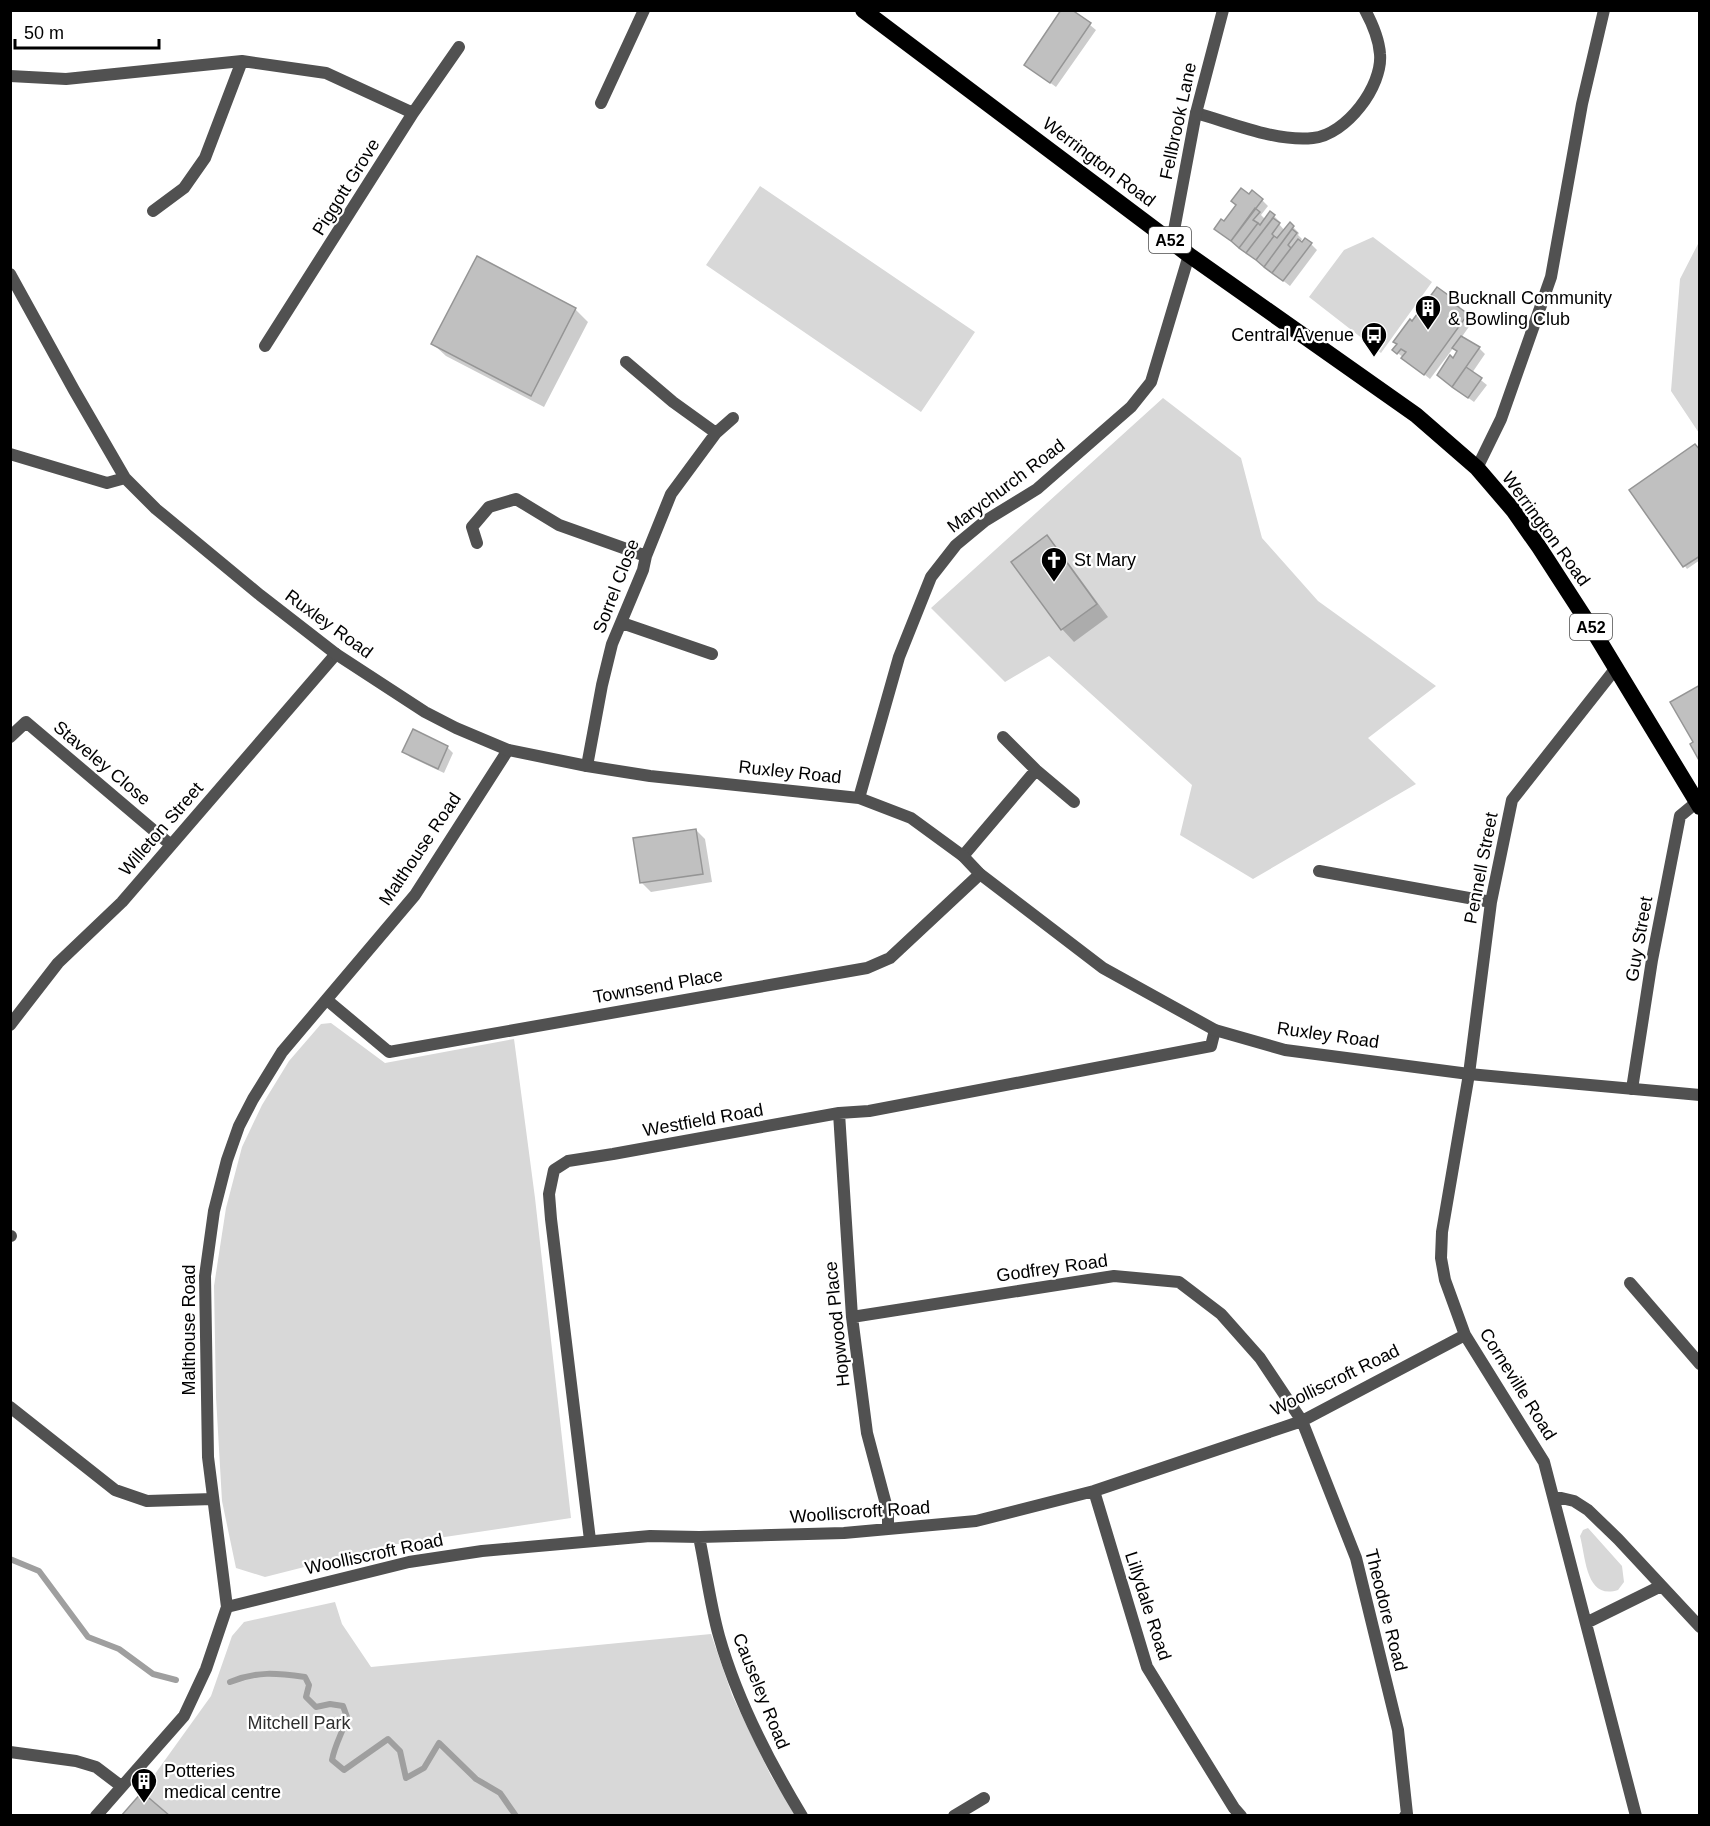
<svg xmlns="http://www.w3.org/2000/svg" width="1710" height="1826" font-family="Arial,sans-serif">
<style>
.green{fill:#d8d8d8}
.shadow{fill:#0003}
.lines{fill:none;stroke-linecap:round;stroke-linejoin:round}
.stream{stroke:#9f9f9f;stroke-width:6}
.building{fill:#c0c0c0;stroke:#959595;stroke-width:1.5}
.minor{stroke:#515151;stroke-width:12}
.tertiary{stroke:#515151;stroke-width:12}
.trunk{stroke:#000;stroke-width:16}
.labels{text-anchor:middle;dominant-baseline:central;stroke-width:4.5;stroke-linejoin:round;paint-order:stroke}
.shield{fill:#fff;stroke:#4c4c4c;stroke-width:1.5}
.shield-label{font-size:16px;font-weight:bold;fill:#000}
.street-label{font-size:18px;fill:#000;stroke:#fff}
.poi-label{font-size:18px;fill:#000;stroke:#fff;text-anchor:start}
.park-label{font-size:18px;fill:#2f2f2f;stroke:#fff}
</style>
<rect width="100%" height="100%" fill="#fff"/>
<path class="green" d="M760,186L975,332L921,412L706,265Z
M1373,237L1432,282L1381,353L1309,297L1344,250Z
M1699,242V433L1671,391L1680,279Z
M1163,398L1241,458L1262,538L1318,601L1436,686L1368,738L1416,784L1253,879L1180,835L1192,785L1049,656L1005,682L931,608Z
M331,1023L385,1063L514,1039L535,1198L571,1518L391,1545L265,1577L236,1568L222,1501L216,1397L214,1286L226,1208L242,1147L262,1105L289,1061L321,1024Z
M1588,1528L1622,1566L1624,1582L1618,1590C1586,1600 1586,1559 1580,1536L1583,1530Z
M335,1602L342,1624L371,1667L711,1634L732,1695L771,1776L797,1815L170,1816L142,1792L211,1696L232,1636L244,1622Z"/>
<path class="shadow" d="M1090,25L1096,30L1056,87L1026,65Z
M1249,196L1262,200L1268,206L1261,215L1266,220L1271,213L1280,222L1279,224L1285,231L1290,224L1299,233L1298,235L1302,239L1300,242L1311,244L1317,250L1290,286L1216,229L1224,223Z
M477,259L576,310L588,322L544,407L446,356L433,344Z
M1454,301L1460,307L1458,309L1473,321L1461,338L1479,348L1485,354L1472,373L1487,385L1474,402L1445,381L1458,352L1454,347L1430,379L1394,350L1413,323Z
M1700,451V560L1687,569L1632,491Z
M1047,537L1059,550L1108,617L1074,642L1062,629Z
M447,747L453,753L444,773L410,757L404,751Z
M696,830L705,839L712,882L651,892L641,882Z"/>
<g class="lines">
<path class="stream" d="M10,1559L39,1571L88,1637L119,1649L153,1674L176,1680
M230,1682C257,1671 276,1673 305,1677L309,1685L306,1697L316,1707L330,1704L343,1706L347,1717C343,1732 335,1744 332,1760L344,1770L388,1739L400,1751L406,1778L424,1768L439,1743L476,1779L500,1793L516,1816"/>
</g>
<path class="building" d="M1061,10H1072L1091,23L1050,83L1024,65Z
M1241,188L1249,194L1252,190L1263,199L1231,241L1214,229L1221,219L1224,221L1236,205L1231,201Z
M1255,208L1260,212L1253,220L1258,223L1239,248L1231,241Z
M1270,211L1275,215L1246,253L1239,248L1258,223L1260,225Z
M1273,218L1280,223L1272,234L1274,236L1256,260L1246,253Z
M1290,222L1294,226L1264,267L1256,260L1274,236L1277,238Z
M1292,229L1297,233L1288,245L1291,248L1272,273L1264,267Z
M1305,238L1312,243L1283,281L1272,273L1298,239L1302,242Z
M477,256L576,308L531,396L431,344Z
M1437,287L1455,300L1453,303L1468,314L1424,375L1401,358L1406,352L1401,349L1397,354L1392,350L1397,344L1393,342L1410,319L1412,321Z
M1461,336L1480,347L1452,387L1437,375L1450,355L1453,358L1457,351L1452,348Z
M1466,367L1482,378L1468,398L1452,387Z
M1695,444L1700,450V556L1683,567L1629,490Z
M1047,535L1097,604L1061,630L1011,562Z
M1700,685V762L1690,744L1693,742L1670,702Z
M413,729L448,746L438,769L402,752Z
M696,829L703,874L640,883L633,838Z
M142,1792L170,1816H121Z"/>
<g class="lines">
<path class="minor" d="M10,76L66,79L242,61L326,73L413,113
M601,103L644,10
M1196,113C1232,123 1276,142 1313,138C1346,135 1383,86 1380,54C1379,39 1372,23 1365,10
M153,211L184,188L205,158L242,61
M265,346L413,113L459,47
M716,433L733,418
M1477,468L1501,419L1551,277L1582,104L1604,10
M477,543L472,527L489,507L516,499L559,525L646,556
M622,623L712,654
M1616,668L1512,800L1491,902L1469,1074L1442,1232L1441,1258L1445,1280L1465,1335L1544,1462L1636,1816
M10,737L26,722L171,845
M1003,737L1036,770L1074,802
M587,766L602,685L612,644L643,570L646,556L671,494L716,433L673,402L626,362
M963,856L1036,770
M1319,871L1491,902
M327,1000L389,1052L867,968L890,958L980,874
M10,1025L58,963L122,902L336,654
M1632,1089L1652,960L1680,816L1697,802
M839,1113L852,1317L867,1433L888,1512V1528
M10,1236H11
M1630,1283L1700,1364
M852,1317L1114,1276L1179,1282L1221,1314L1260,1358L1302,1421L1356,1558L1398,1730L1407,1814L1405,1816
M10,1407L115,1490L147,1501L213,1499
M1094,1491L1147,1667L1234,1808L1241,1816
M1553,1496L1574,1501L1588,1510L1618,1539L1700,1627
M699,1537C706,1570 710,1604 719,1636C737,1700 768,1760 802,1816
M590,1540L551,1219L549,1194L554,1170L568,1161L613,1154L839,1113L869,1111L1211,1046L1215,1030
M227,1607L409,1562L482,1551L650,1536L699,1537L844,1533L976,1521L1094,1491L1302,1421L1465,1335
M1586,1623L1661,1586
M10,1752L76,1761L96,1767L121,1786
M96,1816L184,1716L206,1669L227,1607L208,1457L205,1276L214,1211L227,1160L239,1126L253,1099L282,1052L415,895L508,750
M954,1816L984,1798"/>
<path class="tertiary" d="M1172,241L1196,113L1223,10
M10,274L74,390L125,478L156,509L260,595L336,654L425,712L456,728L508,750L587,766L650,776L859,798L911,818L963,856L980,874L1103,968L1215,1030L1285,1050L1469,1074L1700,1095
M10,454L107,483L125,478
M859,798L899,657L931,577L956,545L985,521L1037,489L1131,407L1151,382L1189,255"/>
<path class="trunk" d="M863,10L1189,255L1416,415L1477,468L1513,510L1539,547L1594,632L1700,807"/>
</g>
<defs>
<g id="building-pin" transform="scale(1.35)"><path d="M0 17L-7.5 6A9.5 9.5 0 1 1 7.5 6Z" fill="#000" stroke="#fff"/><path d="M-4-6H4V6H1V3H-1V6H-4ZM-2.5-4.3h1.7v1.8h-1.7ZM.8-4.3h1.7v1.8H.8ZM-2.5-1h1.7V.8h-1.7ZM.8-1h1.7V.8H.8Z" fill="#fff"/></g>
<g id="bus-pin" transform="scale(1.35)"><path d="M0 17L-7.5 6A9.5 9.5 0 1 1 7.5 6Z" fill="#000" stroke="#fff"/><path d="M-5-6H5V4H4V6H2V4H-2V6H-4V4H-5ZM-3.5-4V0h7V-4ZM-3.5 1.2v1.5H-2V1.2ZM2 1.2v1.5H3.5V1.2Z" fill="#fff"/></g>
<g id="church-pin" transform="scale(1.35)"><path d="M0 17L-7.5 6A9.5 9.5 0 1 1 7.5 6Z" fill="#000" stroke="#fff"/><path d="M-1.2-6h2.4v3.5h3.3v2.4h-3.3V6h-2.4V-.1h-3.3v-2.4h3.3Z" fill="#fff"/></g>
</defs>
<g fill-rule="evenodd">
<use href="#building-pin" x="1428" y="308"/>
<use href="#bus-pin" x="1374" y="335"/>
<use href="#church-pin" x="1054" y="560"/>
<use href="#building-pin" x="144" y="1781"/>
</g>
<g class="labels">
<g class="shield">
<rect x="1149" y="227" width="42" height="26" rx="4.5"/>
<rect x="1570" y="614" width="42" height="26" rx="4.5"/>
</g>
<g class="shield-label">
<text x="1170" y="240">A52</text>
<text x="1591" y="627">A52</text>
</g>
<g class="street-label">
<text transform="translate(1178 121) rotate(-78)">Fellbrook Lane</text>
<text transform="translate(1099 162) rotate(37)">Werrington Road</text>
<text transform="translate(346 187) rotate(-58)">Piggott Grove</text>
<text transform="translate(1006 486) rotate(-37)">Marychurch Road</text>
<text transform="translate(1546 529) rotate(54)">Werrington Road</text>
<text transform="translate(616 586) rotate(-69)">Sorrel Close</text>
<text transform="translate(329 624) rotate(36)">Ruxley Road</text>
<text transform="translate(102 763) rotate(40)">Staveley Close</text>
<text transform="translate(790 772) rotate(6)">Ruxley Road</text>
<text transform="translate(161 829) rotate(-49)">Willeton Street</text>
<text transform="translate(420 849) rotate(-56)">Malthouse Road</text>
<text transform="translate(1481 868) rotate(-79)">Pennell Street</text>
<text transform="translate(1639 939) rotate(-80)">Guy Street</text>
<text transform="translate(658 986) rotate(-10)">Townsend Place</text>
<text transform="translate(1328 1035) rotate(8)">Ruxley Road</text>
<text transform="translate(703 1120) rotate(-10)">Westfield Road</text>
<text transform="translate(1052 1268) rotate(-8)">Godfrey Road</text>
<text transform="translate(837 1324) rotate(-96)">Hopwood Place</text>
<text transform="translate(189 1330) rotate(-90)">Malthouse Road</text>
<text transform="translate(1335 1380) rotate(-26)">Woolliscroft Road</text>
<text transform="translate(1518 1384) rotate(58)">Corneville Road</text>
<text transform="translate(860 1512) rotate(-4)">Woolliscroft Road</text>
<text transform="translate(374 1554) rotate(-12)">Woolliscroft Road</text>
<text transform="translate(1148 1606) rotate(72)">Lillydale Road</text>
<text transform="translate(1386 1610) rotate(76)">Theodore Road</text>
<text transform="translate(761 1691) rotate(68)">Causeley Road</text>
</g>
<g class="poi-label">
<text x="1448" y="298">Bucknall Community<tspan x="1448" dy="21">&amp; Bowling Club</tspan></text>
<text x="1354" y="335" text-anchor="end">Central Avenue</text>
<text x="1074" y="560">St Mary</text>
<text x="164" y="1771">Potteries<tspan x="164" dy="21">medical centre</tspan></text>
</g>
<g class="park-label">
<text x="299" y="1723">Mitchell Park</text>
</g>
</g>
<rect width="1710" height="1826" fill="none" stroke="#000000" stroke-width="24"/>
<path d="M15 39v9h144v-9" fill="none" stroke="#000000" stroke-width="3"/>
<text x="24" y="39" font-size="18" fill="#000000" stroke="#ffffff" stroke-width="4.5" paint-order="stroke">50 m</text>
</svg>
